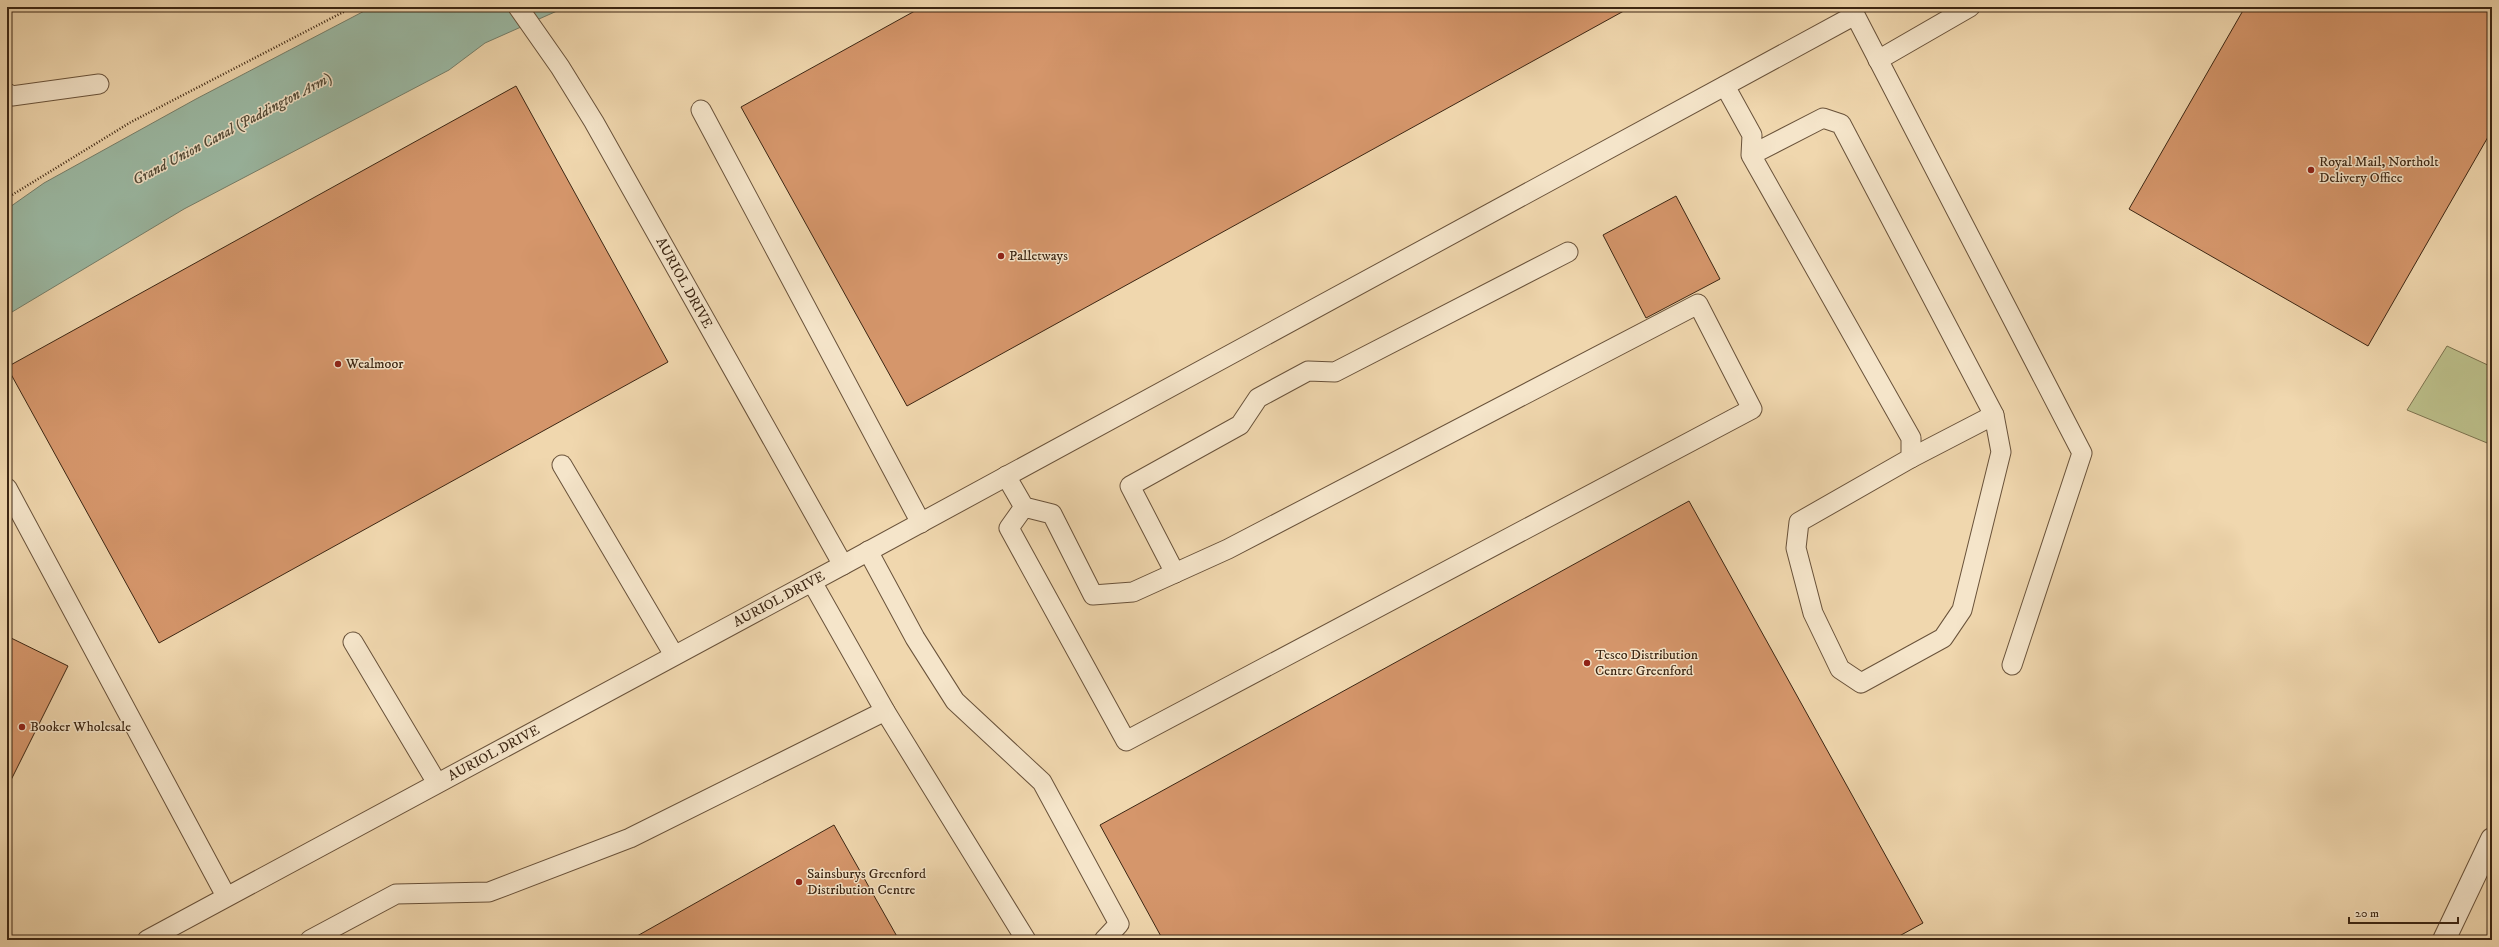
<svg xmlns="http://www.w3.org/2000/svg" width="2499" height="947" font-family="'IM FELL DW Pica',serif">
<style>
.green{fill:#bbbe89;stroke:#7c724e}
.water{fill:#9bbaa5;stroke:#757f6b}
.building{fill:#d5966b;stroke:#3c2613}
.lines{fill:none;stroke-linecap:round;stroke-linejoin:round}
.lane-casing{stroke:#69523a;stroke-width:21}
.street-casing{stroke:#69523a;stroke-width:24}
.path{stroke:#3c2613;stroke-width:2.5;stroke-dasharray:1 2;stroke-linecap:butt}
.lane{stroke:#f5e5ca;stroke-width:19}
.street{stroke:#f5e5ca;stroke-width:22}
.poi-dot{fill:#8f2418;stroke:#f5e5ca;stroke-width:1.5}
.labels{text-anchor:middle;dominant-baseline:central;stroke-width:3;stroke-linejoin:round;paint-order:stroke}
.poi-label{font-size:14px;fill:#3c2613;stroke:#f5e5ca;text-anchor:start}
.street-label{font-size:14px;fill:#3c2613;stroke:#f5e5ca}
.water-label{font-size:15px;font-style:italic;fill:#544b38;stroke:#f5e5ca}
</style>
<rect width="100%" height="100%" fill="#f0d7ae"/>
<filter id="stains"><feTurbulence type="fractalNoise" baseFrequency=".005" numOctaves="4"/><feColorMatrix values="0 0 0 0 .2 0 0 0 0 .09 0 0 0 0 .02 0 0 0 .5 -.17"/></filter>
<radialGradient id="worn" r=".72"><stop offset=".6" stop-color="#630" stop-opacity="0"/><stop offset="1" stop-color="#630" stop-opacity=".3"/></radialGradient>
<path class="green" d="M2447,346L2492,367V445L2407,410Z"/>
<path class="water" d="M372,7H566L485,43L449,70L184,209L7,315V209L44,183L196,99Z"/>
<path class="building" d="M922,7H1631L907,406L741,107Z
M2245,7H2492V130L2368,346L2129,209Z
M516,86L668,362L159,643L7,367Z
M1676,196L1720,279L1646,318L1603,235Z
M1689,501L1923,923L1892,940H1163L1100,825Z
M7,636L68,666L7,788Z
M834,825L899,940H630Z"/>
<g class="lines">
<g class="lane-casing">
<g id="lane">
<path d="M1878,60L1970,7"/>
<path d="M1725,86L1752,135L1751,155L1911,438V458L1799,522L1796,548L1813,613L1840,669L1861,683L1943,638L1962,610L2001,452L1994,415L1841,124L1823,118L1751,155"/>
<path d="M7,93L12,96L99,84"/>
<path d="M701,110L921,523"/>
<path d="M1911,458L1994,415"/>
<path d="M562,465L674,655"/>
<path d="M1006,476L1024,507L1052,514L1093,595L1133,592L1228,549L1698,304L1752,409L1126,741L1009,528L1024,507"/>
<path d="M7,488L226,896"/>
<path d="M868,551L915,638L955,701L1042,782L1119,924L1104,940"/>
<path d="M843,565L1855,15L2082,453L2012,665"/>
<path d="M1175,573L1130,486L1240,425L1258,398L1308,371L1335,372L1568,252"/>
<path d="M812,582L885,711L1026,940"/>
<path d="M353,642L437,783"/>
<path id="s1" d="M147,940L843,565L594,122L560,67L518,7"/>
<path d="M310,940L396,894L489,892L630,838L885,711"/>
</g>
</g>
<g class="street-casing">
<path id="street" d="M2444,940L2492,839"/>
</g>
<path class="path" d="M7,198L131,122L353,7"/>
<use href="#lane" class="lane"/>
<use href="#street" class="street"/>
</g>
<g class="poi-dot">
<circle cx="2311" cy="170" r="4"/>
<circle cx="1001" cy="256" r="4"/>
<circle cx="338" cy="364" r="4"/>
<circle cx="1587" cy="663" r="4"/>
<circle cx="22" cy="727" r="4"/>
<circle cx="799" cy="882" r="4"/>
</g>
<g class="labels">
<g class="poi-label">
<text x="2319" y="162">Royal Mail, Northolt<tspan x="2319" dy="16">Delivery Office</tspan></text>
<text x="1009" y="256">Palletways</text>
<text x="346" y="364">Wealmoor</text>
<text x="1595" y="655">Tesco Distribution<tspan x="1595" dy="16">Centre Greenford</tspan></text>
<text x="30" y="727">Booker Wholesale</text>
<text x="807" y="874">Sainsburys Greenford<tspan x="807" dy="16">Distribution Centre</tspan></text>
</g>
<g class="street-label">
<text transform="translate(684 283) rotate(61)">AURIOL DRIVE</text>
<text stroke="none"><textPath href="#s1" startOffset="718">AURIOL DRIVE</textPath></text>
<text stroke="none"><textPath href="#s1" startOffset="394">AURIOL DRIVE</textPath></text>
</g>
<g class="water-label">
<text transform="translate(232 129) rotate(-28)">Grand Union Canal (Paddington Arm)</text>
</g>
</g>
<rect width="2499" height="947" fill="none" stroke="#f0d7ae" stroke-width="24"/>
<rect x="8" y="8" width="2483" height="931" fill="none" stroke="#3c2613" stroke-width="2"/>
<rect x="12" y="12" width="2475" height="923" fill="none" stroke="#3c2613"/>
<path d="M2349 917v6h109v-6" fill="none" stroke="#3c2613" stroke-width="2"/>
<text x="2355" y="917" font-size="12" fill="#3c2613" stroke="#f5e5ca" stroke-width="3" paint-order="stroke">20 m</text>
<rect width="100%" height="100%" filter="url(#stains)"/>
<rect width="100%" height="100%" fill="url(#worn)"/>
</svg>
